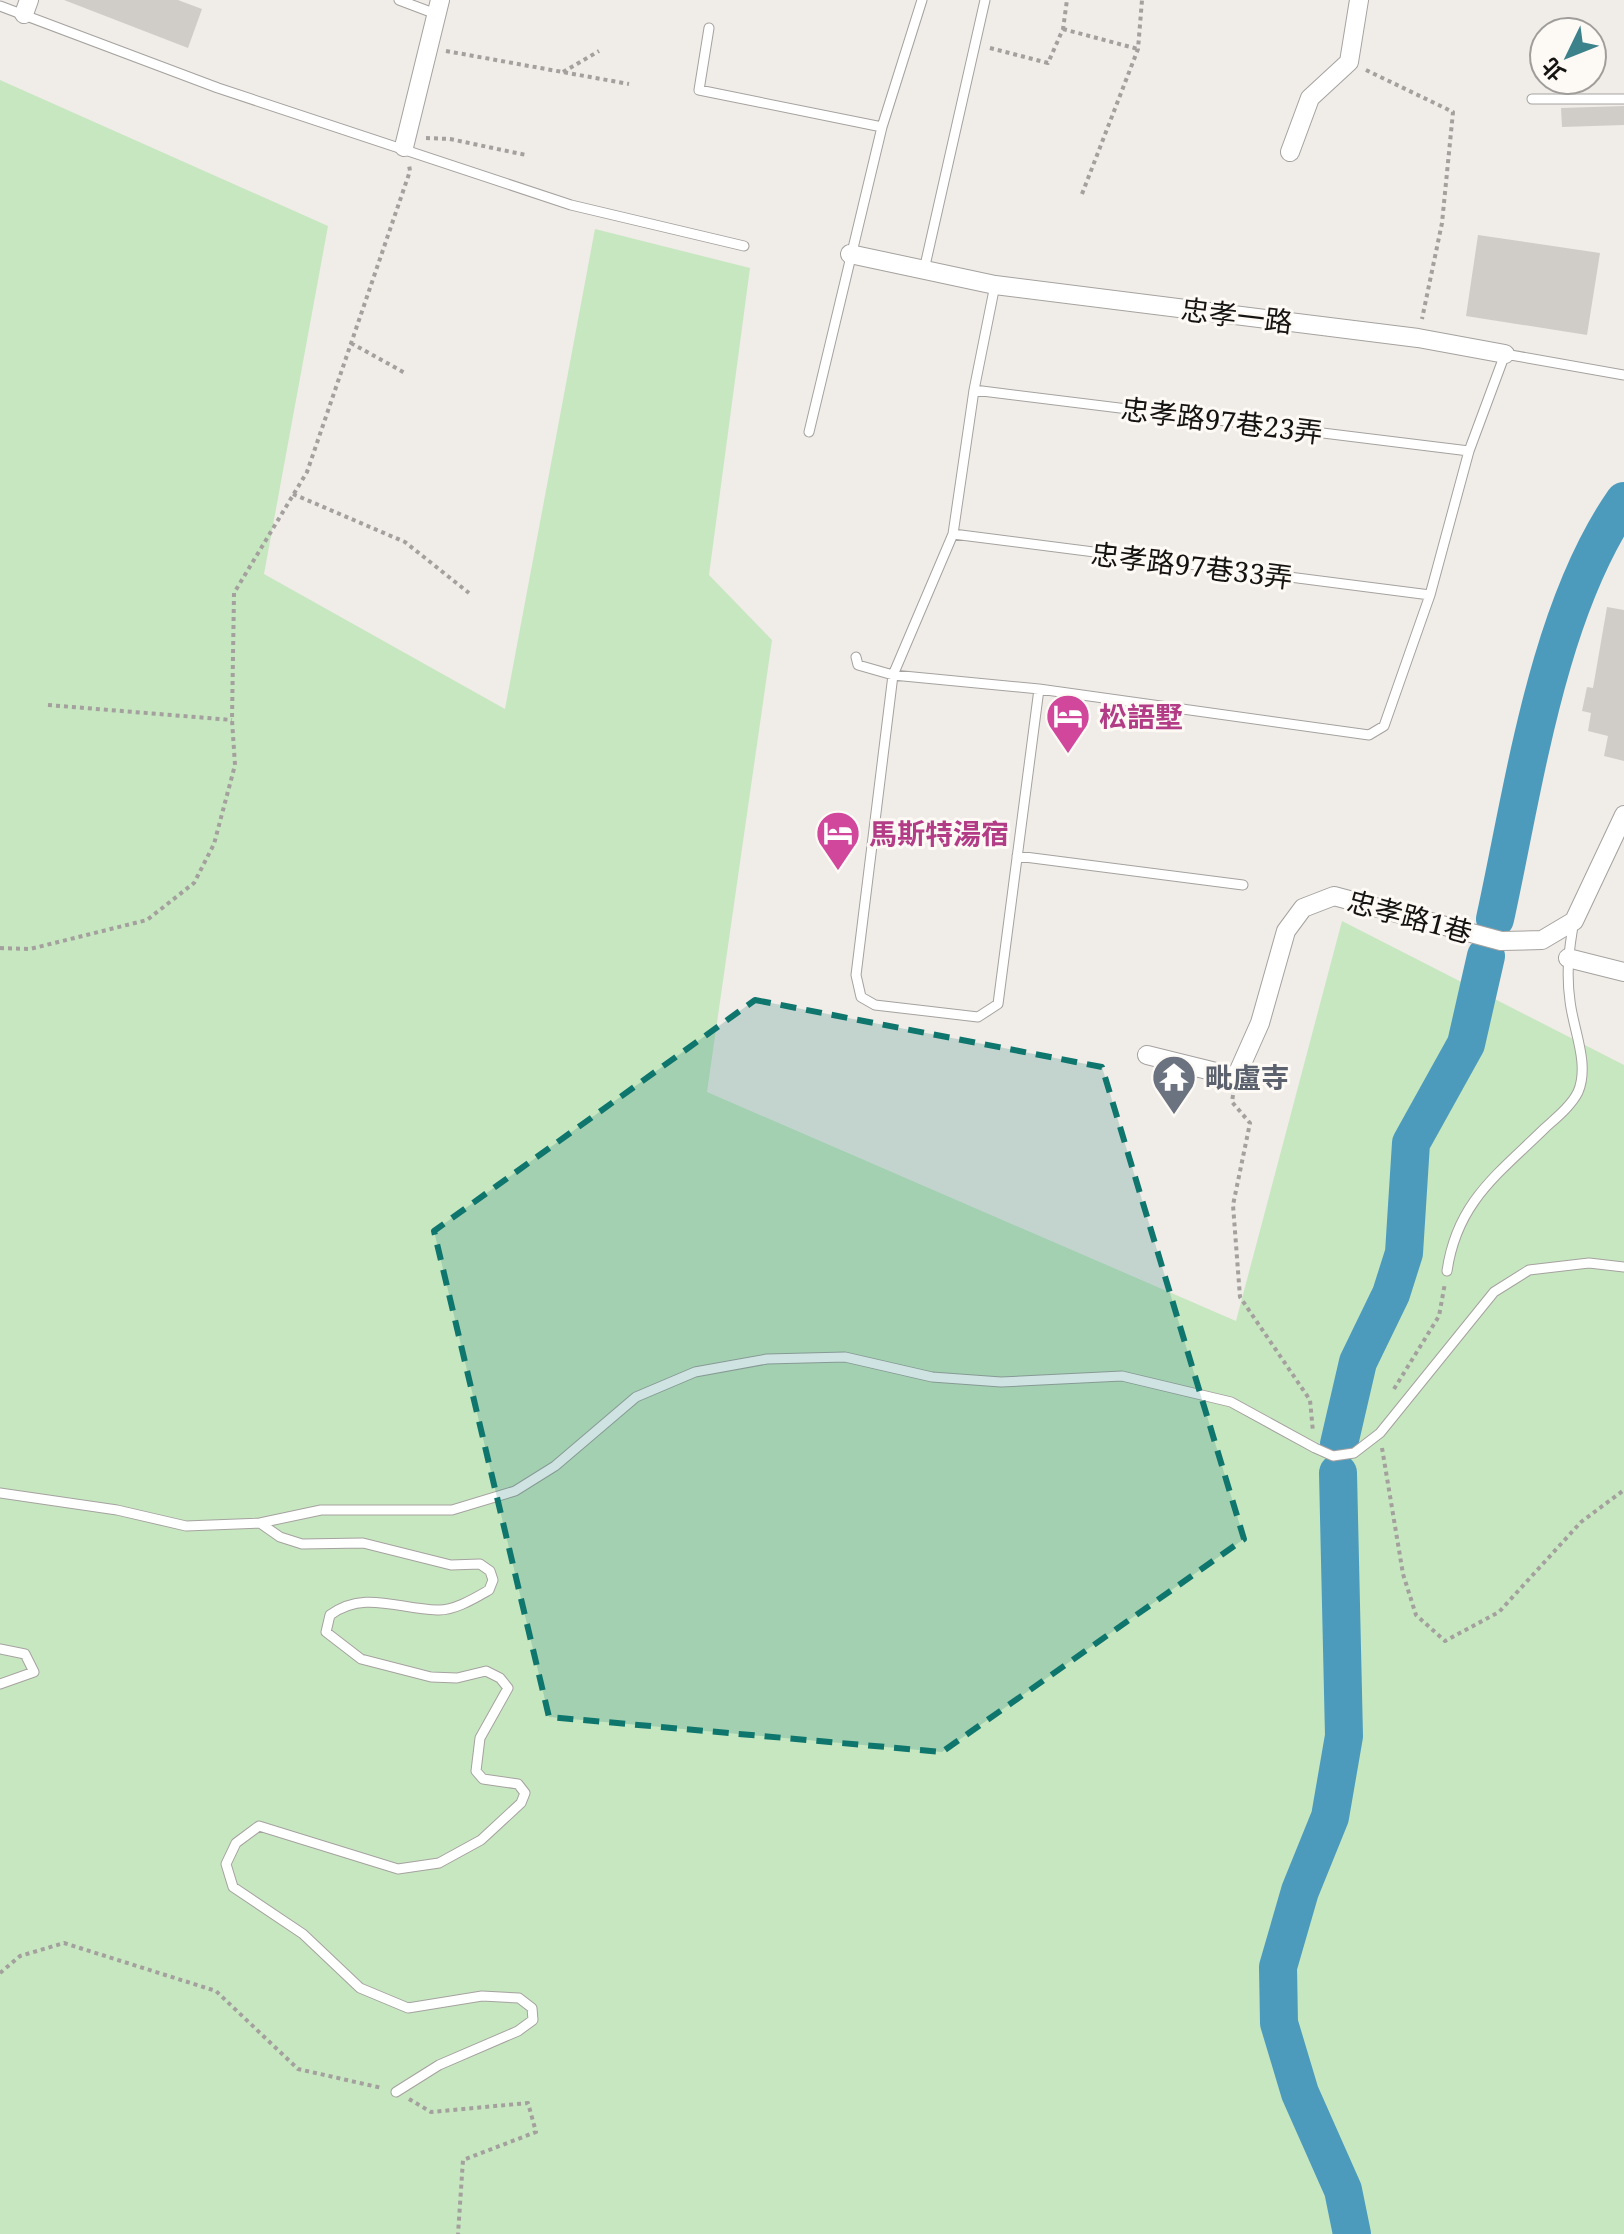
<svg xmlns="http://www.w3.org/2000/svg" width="1624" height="2234" font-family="'Noto Serif','Noto Sans TC',serif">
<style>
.green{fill:#c7e7c1}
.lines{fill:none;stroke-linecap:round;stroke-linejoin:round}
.river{stroke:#4c9bbd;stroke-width:38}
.building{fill:#d0cdc9}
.lane-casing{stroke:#a5a29f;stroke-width:11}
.street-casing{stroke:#a5a29f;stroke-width:20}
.path{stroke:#a3a09d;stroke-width:4;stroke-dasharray:4 4;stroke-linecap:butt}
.lane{stroke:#fff;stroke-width:9}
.street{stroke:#fff;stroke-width:18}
.marked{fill:#0f766e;fill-opacity:0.2;stroke:#0f766e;stroke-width:6;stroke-dasharray:16 10;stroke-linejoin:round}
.labels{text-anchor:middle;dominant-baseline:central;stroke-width:6;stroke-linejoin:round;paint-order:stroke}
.street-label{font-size:28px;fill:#151412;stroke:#fdfaf6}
.hotel-label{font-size:28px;font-weight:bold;fill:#b23c85;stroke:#fdfaf6;text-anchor:start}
.worship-label{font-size:28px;font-weight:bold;fill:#5b616d;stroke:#fdfaf6;text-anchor:start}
</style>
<rect width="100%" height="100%" fill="#f0ece8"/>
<path class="green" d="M0,80L328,226L264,574L505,709L595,229L750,268L709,575L772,640L707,1092L1236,1321L1342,921L1624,1065V2234H0Z"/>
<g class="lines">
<path class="river" d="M1495,919C1524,787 1547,612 1624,501
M1339,1444L1358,1362L1391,1294L1404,1253L1411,1143L1466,1044L1486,956
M1338,1473L1344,1736L1330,1817L1300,1891L1278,1967L1279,2023L1300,2093L1343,2190L1352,2234"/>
</g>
<path class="building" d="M64,0H178L202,9L188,48Z
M1624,106V125L1562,127L1561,108Z
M1478,235L1600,253L1587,335L1466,316Z
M1607,607L1624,610V761L1604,756L1608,736L1588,731L1591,713L1582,711L1587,687L1593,688Z"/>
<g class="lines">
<g class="lane-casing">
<path id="lane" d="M399,0L436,14
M0,6L218,88L571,205L744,246
M709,28L699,90L882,127
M1532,99H1624
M924,270L985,0
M995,285L974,390L953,534L893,675L856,975L861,997L875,1005L978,1017L998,1004L1039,689
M974,390L1469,451
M809,432L882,127L922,0
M953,534L1430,595
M856,657L858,665L893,675L1039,689L1369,735L1384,726L1430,595L1469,451L1505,354L1624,375
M1017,856L1243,885
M1447,1271C1457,1202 1498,1174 1545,1128C1556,1118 1571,1106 1578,1092C1590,1064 1573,1029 1570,1001C1566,973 1569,948 1574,921
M0,1493L117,1510L186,1526L260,1523L321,1510H452L515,1491L555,1466L636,1397L695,1372L767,1359L845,1357L932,1377L1001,1382L1122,1376L1231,1402L1315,1448L1333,1456L1354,1453L1380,1433L1494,1292L1529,1270L1589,1263L1624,1267
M260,1523L280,1537L302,1544L363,1543L451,1565L480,1564L490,1571L493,1580L489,1590C475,1598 454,1611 437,1610C398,1609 364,1590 330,1615L326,1632L361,1659L431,1677L457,1678L486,1671L500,1678L508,1688L480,1738L476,1771L483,1779L518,1784L525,1793L521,1803L481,1840L439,1863L398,1869L259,1826L236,1843L226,1864L233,1887L303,1934L360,1988L408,2008L482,1996L519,1998L532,2008L533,2020L518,2031L439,2065L396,2092
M0,1649L25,1654L34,1672L0,1684"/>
</g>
<g class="street-casing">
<path id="street" d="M24,14L29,0
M404,147L440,0
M1290,152L1310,98L1349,62L1359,0
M850,254L995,285L1418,338L1505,354
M1568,958L1624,972
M1147,1055L1236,1077L1260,1023L1286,931L1303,908L1334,896L1501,941L1542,940L1574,921L1624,815"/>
</g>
<path class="path" d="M1063,29L1138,49
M990,48L1048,63L1063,29L1067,0
M446,51L629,84
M1366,70L1453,112L1442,223L1422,319
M563,72L599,51
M426,138L450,139L526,155
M1082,194L1138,49L1142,0
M351,343L405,373
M293,494L405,542L469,593
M48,705L232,720
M0,948L30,949L147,920L194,883L214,844L235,765L232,720L234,593L307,472L410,171L409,165
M1233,1095L1232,1102L1250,1123L1233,1205L1240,1297L1310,1400L1313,1432
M1394,1389L1439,1316L1445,1283
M1382,1448L1403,1574L1416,1615L1445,1641L1499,1612L1581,1522L1624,1490
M0,1973L20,1956L64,1943L216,1991L298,2069L382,2088
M409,2099L431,2112L528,2103L536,2132L463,2160L458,2234"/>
<use href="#lane" class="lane"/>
<use href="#street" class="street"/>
</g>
<path class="marked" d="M755,1000L1102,1067L1244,1539L942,1752L549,1717L434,1231Z"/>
<defs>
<g id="hotel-pin" transform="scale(2.3)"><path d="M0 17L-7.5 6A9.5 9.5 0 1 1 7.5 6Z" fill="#d1479c" stroke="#fdfaf6"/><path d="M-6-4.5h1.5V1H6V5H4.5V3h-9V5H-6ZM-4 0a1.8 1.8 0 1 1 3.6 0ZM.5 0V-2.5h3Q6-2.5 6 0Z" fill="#fff"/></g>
<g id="temple-pin" transform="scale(2.3)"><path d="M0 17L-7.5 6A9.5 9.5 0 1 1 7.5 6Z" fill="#6b7280" stroke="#fdfaf6"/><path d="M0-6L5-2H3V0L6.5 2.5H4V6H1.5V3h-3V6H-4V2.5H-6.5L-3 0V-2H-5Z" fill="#fff"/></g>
</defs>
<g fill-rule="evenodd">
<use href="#hotel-pin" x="1068" y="716"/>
<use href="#hotel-pin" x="838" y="833"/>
<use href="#temple-pin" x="1174" y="1077"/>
</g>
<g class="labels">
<g class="street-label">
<text transform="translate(1237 315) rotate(7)">忠孝一路</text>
<text transform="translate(1222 420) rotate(7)">忠孝路97巷23弄</text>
<text transform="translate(1192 565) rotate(7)">忠孝路97巷33弄</text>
<text transform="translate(1410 916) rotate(15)">忠孝路1巷</text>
</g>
<g class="hotel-label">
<text x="1099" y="716">松語墅</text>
<text x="869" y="833">馬斯特湯宿</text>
</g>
<g class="worship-label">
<text x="1205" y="1077">毗盧寺</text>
</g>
</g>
<g transform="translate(1568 56) rotate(227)"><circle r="38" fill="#fdfaf6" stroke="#a09e9b" stroke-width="2"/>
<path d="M0-6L14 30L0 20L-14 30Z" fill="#3b828b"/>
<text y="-12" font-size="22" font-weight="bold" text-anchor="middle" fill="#151412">北</text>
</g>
</svg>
